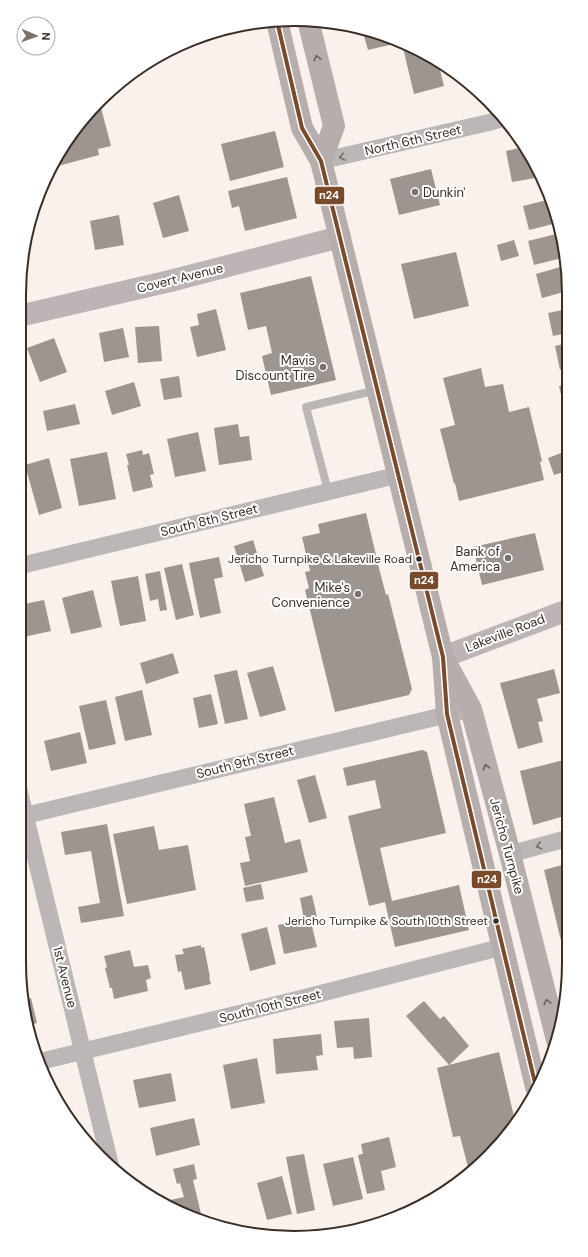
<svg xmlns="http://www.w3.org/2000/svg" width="588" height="1257" font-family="'DM Sans',sans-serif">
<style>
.building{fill:#9d9590}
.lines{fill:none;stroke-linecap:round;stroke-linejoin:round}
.lane{stroke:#bdb6b6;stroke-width:8}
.street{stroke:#bdb6b6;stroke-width:17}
.secondary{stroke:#bdb5b5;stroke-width:22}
.primary{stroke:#b6aead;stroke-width:22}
.bus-1-casing{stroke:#fff;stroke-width:7}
.bus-1{stroke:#7a4b2a;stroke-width:4}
.oneway{stroke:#6b615b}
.oneway2{stroke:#746b66}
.poi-dot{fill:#7c726a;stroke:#fff;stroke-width:1.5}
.bus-dot{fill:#392d24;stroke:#fff;stroke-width:1.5}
.labels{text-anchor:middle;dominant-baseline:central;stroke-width:4;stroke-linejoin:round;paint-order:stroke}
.bus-label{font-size:12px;fill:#392d24;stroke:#fff;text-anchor:end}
.street-label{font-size:13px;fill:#392d24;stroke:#fff}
.poi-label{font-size:13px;fill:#392d24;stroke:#fff;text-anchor:end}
.rim{fill:none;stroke:#392d24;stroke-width:2}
.line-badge{stroke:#fff;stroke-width:1.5}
.badge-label{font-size:11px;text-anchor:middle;font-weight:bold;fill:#fff}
</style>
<rect width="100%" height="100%" fill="#f9f1ec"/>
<path class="building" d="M362,29L399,40L402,42L368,50Z
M409,46L438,62L444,86L414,94L403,48Z
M99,100L111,146L98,149L99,155L58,166L57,160H55L65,141Z
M275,131L284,167L230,181L221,144Z
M524,147L541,177L512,182L506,151Z
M431,169L440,205L399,215L390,179Z
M287,177L297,218L245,231L239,206L232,208L228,191Z
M179,195L189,231L163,238L153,203Z
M551,199L557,223L529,230L523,206Z
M119,215L124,245L95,250L90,221Z
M560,233L566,257L534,265L528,241Z
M514,240L519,256L501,261L497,245Z
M456,252L469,306L414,319L401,264Z
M567,265V291L542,298L536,274Z
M311,276L336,380L271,395L262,356L272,353L266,326L248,330L240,293Z
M216,309L226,350L197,357L190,327L199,325L197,314Z
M567,309V333L553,336L548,313Z
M159,326L162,361L138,363L135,327Z
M123,328L129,357L104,362L99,333Z
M54,338L67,372L40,382L27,348Z
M567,343V368L560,370L555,346Z
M481,368L485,387L503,384L509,412L529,407L542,461L540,462L544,480L459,501L455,483L454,484L440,429L455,425L443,378Z
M179,376L182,397L164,400L160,379Z
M134,382L141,406L112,415L105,391Z
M567,385V413H565L559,386Z
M75,404L80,424L47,431L43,411Z
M238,424L240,437L249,436L252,460L219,465L214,428Z
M198,432L206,471L175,477L167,439Z
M142,450L143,455L149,453L154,474L150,475L153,487L133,492L127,465H129L126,454Z
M107,452L116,499L79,506L70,459Z
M561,453L567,471L554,475L548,458Z
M49,458L62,508L39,515L25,465Z
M19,496L26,522L19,524Z
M366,513L380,572L386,595L388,594L412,689L409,695L335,712L305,590L309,588L305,572L310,571L302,537L320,533L318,524Z
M535,533L544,570L482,585L473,547Z
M253,540L264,576L245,582L234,546Z
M219,557L223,577L214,579L221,613L200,618L189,563Z
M182,564L194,615L176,620L164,568Z
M160,571L167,610L160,611L158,599L150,601L145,574Z
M138,576L146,621L120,626L111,581Z
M93,590L102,627L71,634L62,598Z
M44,600L51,631L19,638V605Z
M173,653L179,673L146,684L140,663Z
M273,666L286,710L260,717L247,673Z
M554,669L560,693L537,699L543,721L538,722L543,742L518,749L500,683Z
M237,670L248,719L225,724L214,675Z
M142,690L152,735L125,741L115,697Z
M211,694L218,724L199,728L193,698Z
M106,700L116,744L89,750L79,706Z
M80,732L87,763L51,771L44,741Z
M422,750L427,752L446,833L380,848L392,901L459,885L469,930L395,947L385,902L369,906L348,816L381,808L375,780L347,786L343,768Z
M568,759V815L533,825L520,771Z
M315,775L327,818L309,823L297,780Z
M274,797L285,843L300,839L308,872L245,886L240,863L250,861L245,837L251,836L244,804Z
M107,824L124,916L81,923L78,907L100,903L91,851L65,855L61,832Z
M154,826L159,850L188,845L196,890L127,904L113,834Z
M569,863V963L568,970L544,870Z
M261,884L264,899L246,902L243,888Z
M312,895L317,917L310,918L317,947L284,954L278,925L304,920L300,898Z
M267,927L276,964L250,971L241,934Z
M201,945V948L204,947L210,977H209L211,984L185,990L181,971L178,972L175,955L184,954L182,949Z
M130,950L134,967L148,965L151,978L146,980L148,991L114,999L112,988H110L105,968L107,967L104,956Z
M31,998L37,1023L29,1025L25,1000Z
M424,1001L440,1019L444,1016L469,1046L449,1065L406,1016Z
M369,1018L372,1057L354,1059L353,1047L337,1048L334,1021Z
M321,1034L323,1055L316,1056L318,1070L276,1074L273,1039Z
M499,1052L515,1121L501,1144L469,1171L460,1136L453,1137L437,1068Z
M257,1058L265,1103L231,1109L223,1065Z
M171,1073L176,1101L139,1108L133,1080Z
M59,1091L62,1109L56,1100L52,1093Z
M194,1118L200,1145L156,1156L150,1128Z
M389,1137L396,1167L381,1171L385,1190L367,1194L358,1155L363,1154L361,1144Z
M304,1154L315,1210L297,1214L286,1157Z
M353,1157L363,1199L333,1206L323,1164Z
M194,1164L197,1179L193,1180L202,1218L172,1207L170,1200L184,1197L180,1183L177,1184L173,1169Z
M282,1176L292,1214L267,1220L257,1183Z"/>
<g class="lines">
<path class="lane" d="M328,491L306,407L377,390"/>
<path class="street" d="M321,161L491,122L504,118
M19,566L398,475
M19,790L110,1163
M19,817L471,709
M510,854L569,838
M38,1062L295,1000L502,947"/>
<path class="secondary" d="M19,316L170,281L340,237
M443,657L568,610"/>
<path class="primary" d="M308,20L334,126L321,161
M277,21L302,128L321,161L443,657L447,714L536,1087
M446,663L471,709L510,854L557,1040"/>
<g class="bus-1-casing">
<path id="bus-1" d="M277,21L302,128L321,161L443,657L447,714L536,1087"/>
</g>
<use href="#bus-1" class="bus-1"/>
</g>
<defs><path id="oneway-chevron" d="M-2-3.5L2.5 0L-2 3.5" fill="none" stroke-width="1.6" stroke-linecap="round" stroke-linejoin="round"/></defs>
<g class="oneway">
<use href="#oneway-chevron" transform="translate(317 58) rotate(-104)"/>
<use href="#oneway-chevron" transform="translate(486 767) rotate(-105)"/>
<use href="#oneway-chevron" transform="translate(547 1002) rotate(-104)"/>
</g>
<g class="oneway2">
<use href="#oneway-chevron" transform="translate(342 157) rotate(167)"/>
<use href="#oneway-chevron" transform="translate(539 846) rotate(165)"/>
</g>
<g class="poi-dot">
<circle cx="415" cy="192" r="4"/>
<circle cx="323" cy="367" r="4"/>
<circle cx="508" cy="558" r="4"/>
<circle cx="358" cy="594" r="4"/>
</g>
<g class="bus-dot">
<circle cx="419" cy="559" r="3.5"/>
<circle cx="496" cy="921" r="3.5"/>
</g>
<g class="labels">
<g class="bus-label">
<text x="412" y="559">Jericho Turnpike &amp; Lakeville Road</text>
<text x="488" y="921">Jericho Turnpike &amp; South 10th Street</text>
</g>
<g class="street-label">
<text transform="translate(413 140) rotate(-13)">North 6th Street</text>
<text transform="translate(180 278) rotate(-14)">Covert Avenue</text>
<text transform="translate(209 520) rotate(-14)">South 8th Street</text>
<text transform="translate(505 633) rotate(-21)">Lakeville Road</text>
<text transform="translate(245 762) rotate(-14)">South 9th Street</text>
<text transform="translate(507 846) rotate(75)">Jericho Turnpike</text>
<text transform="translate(65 977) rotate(76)">1st Avenue</text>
<text transform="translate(270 1006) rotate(-14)">South 10th Street</text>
</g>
<g class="poi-label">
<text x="423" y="192" text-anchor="start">Dunkin'</text>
<text x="315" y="360">Mavis<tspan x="315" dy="15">Discount Tire</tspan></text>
<text x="500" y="551">Bank of<tspan x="500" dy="15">America</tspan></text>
<text x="350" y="587">Mike's<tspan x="350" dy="15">Convenience</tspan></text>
</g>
</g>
<path d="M0 0H588V1257H0ZM294 26H294A268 268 0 0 1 562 294V963A268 268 0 0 1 294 1231H294A268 268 0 0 1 26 963V294A268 268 0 0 1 294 26Z" fill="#fff" fill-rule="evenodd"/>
<path class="rim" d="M294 26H294A268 268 0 0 1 562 294V963A268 268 0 0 1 294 1231H294A268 268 0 0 1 26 963V294A268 268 0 0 1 294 26Z"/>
<g class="line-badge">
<rect x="314" y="186" width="31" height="19" rx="4" fill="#7a4b2a"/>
<rect x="409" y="571" width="30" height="19" rx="4" fill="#7a4b2a"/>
<rect x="471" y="870" width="31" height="19" rx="4" fill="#7a4b2a"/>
</g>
<g class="badge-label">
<text x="329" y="199">n24</text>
<text x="424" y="584">n24</text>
<text x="487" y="883">n24</text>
</g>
<g transform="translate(36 36) rotate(92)"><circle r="19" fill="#ffffff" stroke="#b0aba7"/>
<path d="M0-3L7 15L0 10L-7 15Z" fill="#7c726a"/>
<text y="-6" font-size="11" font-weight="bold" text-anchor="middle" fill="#392d24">N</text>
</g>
</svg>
